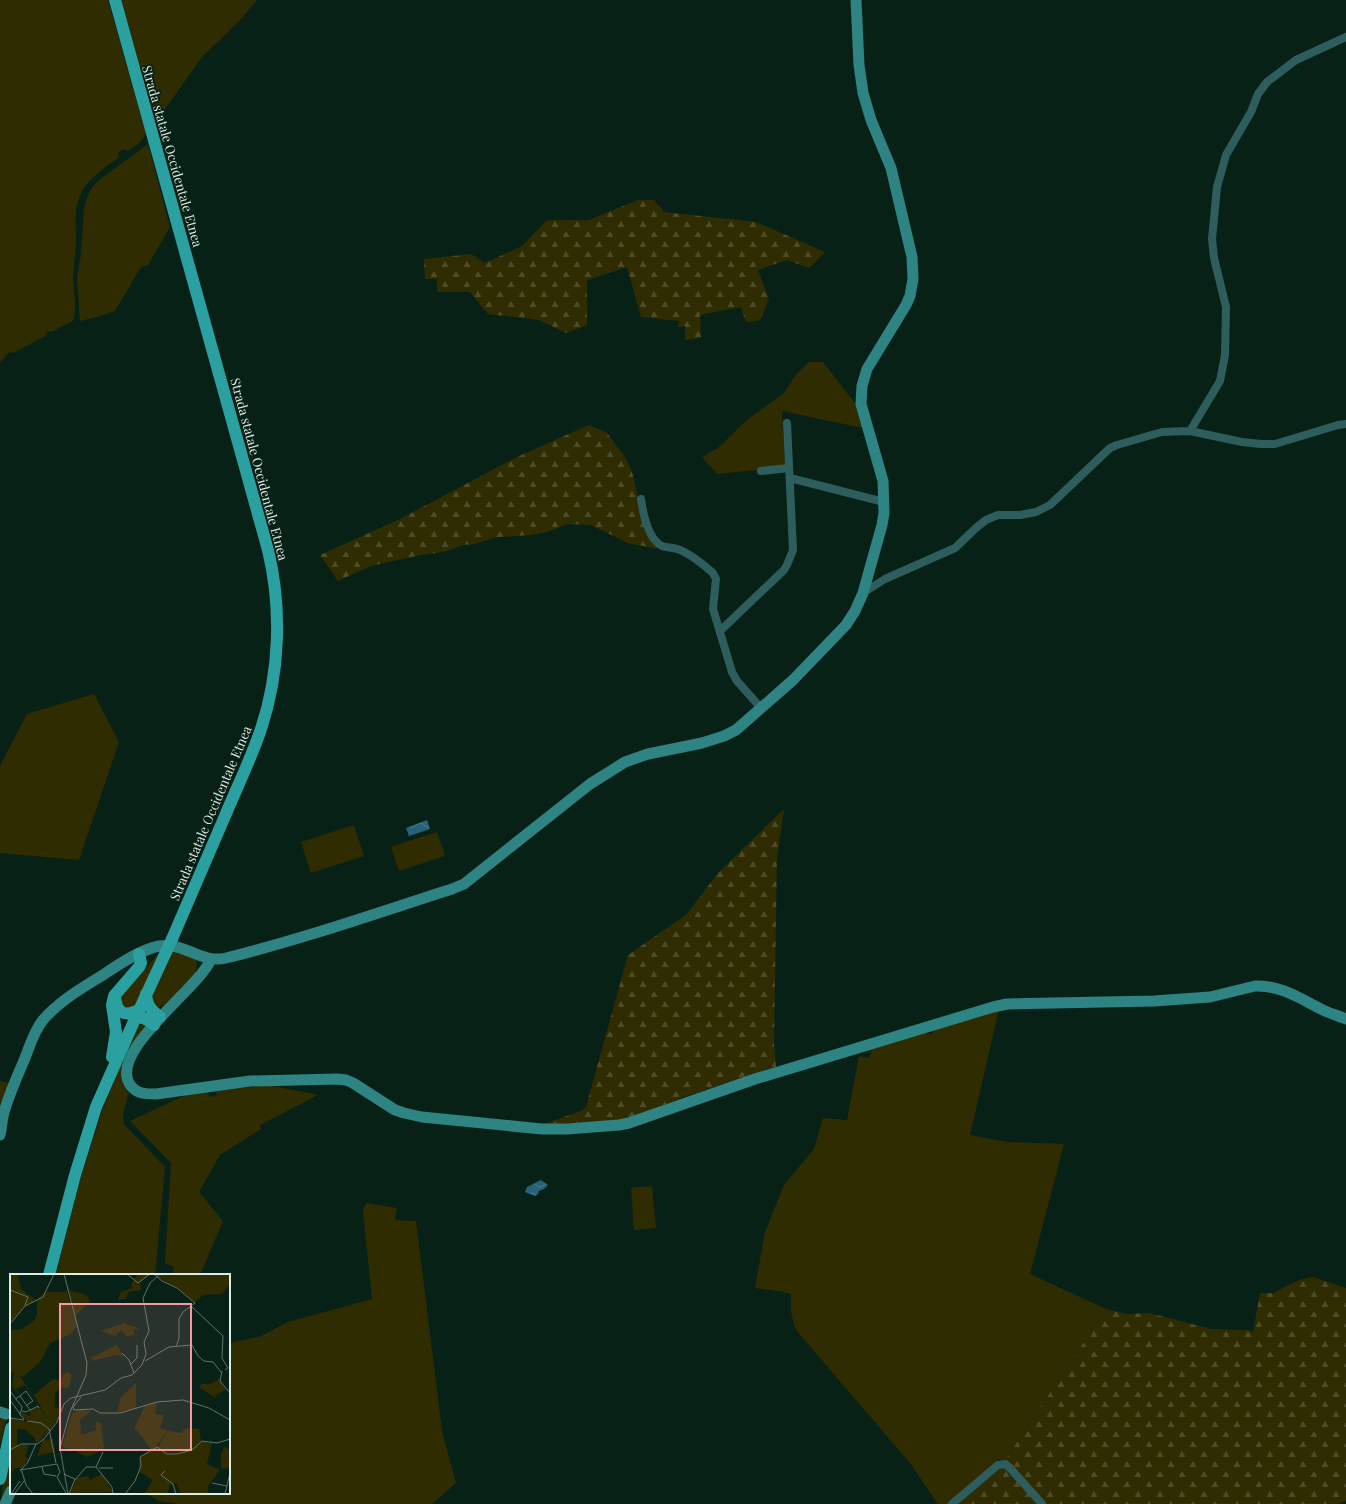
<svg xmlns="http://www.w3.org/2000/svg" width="1346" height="1504" font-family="'Playfair Display',serif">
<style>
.green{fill:#302c02}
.forest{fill:url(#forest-firs)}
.water{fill:url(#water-waves)}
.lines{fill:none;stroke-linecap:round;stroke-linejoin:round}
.street{stroke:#2d5e5d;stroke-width:8}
.secondary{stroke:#2e8383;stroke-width:11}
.primary{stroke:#2aa0a0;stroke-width:12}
.primary-bridge{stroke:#2aa0a0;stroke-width:12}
.labels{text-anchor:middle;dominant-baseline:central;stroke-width:3.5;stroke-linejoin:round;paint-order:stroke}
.street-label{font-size:13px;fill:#deece5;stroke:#082117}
.inset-road{fill:none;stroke:#5e7269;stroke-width:1}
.view{fill:#f49aa3;fill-opacity:0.15;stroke:#f49aa3;stroke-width:2}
.inset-edge{fill:none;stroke:#deece5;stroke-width:2}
</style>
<defs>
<pattern id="forest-firs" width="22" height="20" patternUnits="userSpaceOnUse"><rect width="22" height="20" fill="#302c02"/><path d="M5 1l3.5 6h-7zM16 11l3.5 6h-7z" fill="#4e4b27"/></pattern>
<pattern id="water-waves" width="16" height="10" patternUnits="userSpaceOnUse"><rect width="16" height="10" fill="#266278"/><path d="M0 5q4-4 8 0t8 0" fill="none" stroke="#45798b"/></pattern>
</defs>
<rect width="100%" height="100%" fill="#082117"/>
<path class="green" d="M0,0H108L146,134L138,144L128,151L124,149L118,152L119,157C99,172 78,185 76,212C75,221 76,231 76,240C76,253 73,266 73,279C74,293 77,308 73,321L51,332L49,331L46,333L45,336L13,353L11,352L5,355V358L0,362Z
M121,0H257L242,18L202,57L155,123Z
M148,144L170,227L148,265L141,267L115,311L93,318L80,321L77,278L81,254L84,208L87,198L92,188L99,180Z
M809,362H823L858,407L863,428L782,411L785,467L717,474L702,457L718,448L748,419L783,394L796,375Z
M94,694L119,742L79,860L0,853V766L27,714Z
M354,825L364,856L311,873L301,842Z
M437,832L445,856L399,871L391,847Z
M174,950L196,959C198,966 196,969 194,975L164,1005L160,1007L155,1006L152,999V995Z
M161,951L136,1003L132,1007L124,1009L119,997Z
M999,1009L970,1135L1007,1142L1064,1144L1030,1274L1106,1309L1005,1460H998L947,1504H938L910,1463L797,1331C791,1318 790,1308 791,1294L783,1292L755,1288L765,1232L784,1185L814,1149L823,1118L847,1120L859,1056L869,1058L872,1049L925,1031L927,1034H932L934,1029Z
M142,1024H145V1027L122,1070L123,1084L129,1093L123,1114L124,1124L165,1167L155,1275H56L81,1177L103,1109L137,1027Z
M0,1081L9,1083L0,1106Z
M261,1086H273L318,1095L260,1125L261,1129L220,1155L199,1192L223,1221L200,1275H172L174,1267L165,1263L171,1163L130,1121L192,1092L207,1090L210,1097L217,1095L215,1090Z
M652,1186L656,1228L634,1230L631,1188Z
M366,1203L397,1208L395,1220L416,1221L442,1431L456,1483L432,1504H180L159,1501L145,1493H229V1343L259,1337L288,1322L372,1299L363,1211Z
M0,1414L7,1417L0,1444Z
M11,1447C11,1469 13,1485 1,1504L4,1474Z"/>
<path class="forest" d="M638,200H654L664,212L756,222L825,252L809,268L787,260L758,270L769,299L760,320L746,322L741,307L700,315L701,338L685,340V326L678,327L679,321L641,317L627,267L587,280V325L566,333L539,320L488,314L470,292H437V279H425L424,259L471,254L485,263L522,246L547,220H589Z
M589,425L607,433L627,460L633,475L645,532L658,549L628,543L591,525L567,524L550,531L532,535L498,537L474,544L463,545L444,552L421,555L371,566L338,581L320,555L400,519L517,457Z
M784,809L777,857L774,1044L776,1067L684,1097L635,1116L615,1121L544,1124L581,1111L586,1107L628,955L686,915L718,873Z
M1313,1277L1346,1288V1501L1337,1504H1046L1037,1496L1005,1460L1106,1309L1127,1314L1149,1313L1211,1329L1248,1330L1253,1332L1260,1293H1273L1299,1280Z
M1001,1468H1006L1038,1504H955Z"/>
<path class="water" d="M427,820L430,829L409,836L406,828Z
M541,1180L548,1185L544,1189L539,1191L538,1194L535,1196L525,1192L527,1187Z"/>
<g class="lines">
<path class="street" d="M1190,431L1220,381L1225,355L1226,307L1214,258L1212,239L1217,187L1226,155L1251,112L1258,94L1267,82L1296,60L1346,37
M761,471L789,468
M790,478L884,502
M641,499C643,513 648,539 662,546C667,548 674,547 680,550C690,554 705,566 713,573L716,579L713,609L732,672L737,681L761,708
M863,593L885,579L955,548L977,527L986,520L998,515H1020L1036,512L1050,505L1110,448L1117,445L1148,436L1162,432L1190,431L1242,442L1261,444H1275L1338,425L1346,424
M720,631L784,570L787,565L793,550L787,423
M952,1504L998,1465L1005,1464L1009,1467L1042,1504"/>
<path class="secondary" d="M211,959C200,988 105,1053 131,1086C137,1094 146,1094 156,1094L250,1081L337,1079L346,1080L353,1083L395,1110L404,1113L422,1117L542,1129H567L619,1125L629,1123L755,1079L993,1007L1007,1004L1154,1001L1210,997L1255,986C1282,985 1302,1000 1325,1011C1332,1014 1339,1016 1346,1019
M0,1135C2,1127 2,1117 5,1109C10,1092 18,1075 25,1058C30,1045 34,1031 43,1020C59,1001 82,988 103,975C119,964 140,950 159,946C185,942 201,964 226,958C303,939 377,913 452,889L464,884L590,784L625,762L648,754L702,743L724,736L736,730L793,680L846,625L855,611L863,593L882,525L884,513L883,481L861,404L862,386L867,369L906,305L910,296L913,279L912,257L891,168L871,120L863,93L859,65L856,0
M0,1412L6,1414
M5,1504L11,1491"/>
<path class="primary" d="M115,0L268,550C282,608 280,672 261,729C251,759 237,787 225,816C207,857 190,898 172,939
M146,994C147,1006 151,1010 160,1017
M115,997C117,1015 126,1017 140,1009
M135,1019C143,1016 147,1019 154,1025
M112,1057L116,1032L112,1005L114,996L139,967L141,963L139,954
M49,1275L75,1175L96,1107L135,1019L166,952
M0,1479L11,1428"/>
<path class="primary-bridge" d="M166,952L172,939"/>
</g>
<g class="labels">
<g class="street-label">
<text transform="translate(173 156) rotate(74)">Strada statale Occidentale Etnea</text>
<text transform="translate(260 469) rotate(75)">Strada statale Occidentale Etnea</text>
<text transform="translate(210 813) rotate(-67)">Strada statale Occidentale Etnea</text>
</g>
</g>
<g transform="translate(10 1274)">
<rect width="220" height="220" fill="#082117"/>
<path d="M0,0H8L11,15L26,26L16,31L0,49ZM58,12L61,17L76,21L80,27L65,42ZM56,15L67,52L61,60L40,69L30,88L13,103L10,102L38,146L24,121L43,105L50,106L53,100L59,98L62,102L58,114L50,113L45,120V133L51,135L49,143L33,165L37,154L14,145L11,141L13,138L19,142L21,140L19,137L27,133L30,134L15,111L6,115L9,121L2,112L4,99L0,98V56L12,55L24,47L27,41V26L35,18H55ZM147,128L145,140L154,141L150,154L158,157L142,177L127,156L124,155L134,133ZM63,136L62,139L69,136L81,137L70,146L71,161L86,156V147L91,149L94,174L91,177L77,183L68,179L67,176L52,173ZM0,145L30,150L37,153L32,165L26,169L25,164L16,156L7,155V172L0,175ZM43,165L45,178L27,182L33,166ZM11,171H18L15,183L19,185L18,188L15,186V191L11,194H5L2,198L0,176Z" fill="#302c02"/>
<path d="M128,0H140L130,8L131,16L118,18L116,25L108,26L111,18L122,14V9ZM150,0H217L220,2V10L212,20L193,21L185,28L168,14L147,3ZM114,49L130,55L124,56V61L117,63L111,56L105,62L91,57ZM107,71L114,83L105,81L83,87L81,84ZM209,105L216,116L205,121L206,124L190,114L191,110H201ZM126,109V134L103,139L107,138L111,123ZM178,154L189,155L191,167L186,174L191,167L202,169L197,190L210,196L198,212V220H171L166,209L160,211L157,220H134L143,206L129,198L130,183L148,173L158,157L172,159L173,156ZM214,173L220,176V193L215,195L211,194V180ZM92,200L103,218L60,219L67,204L78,202L80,206Z" fill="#302c02"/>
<path class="inset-road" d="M54,0L77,89L76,101L60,138L50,174L58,220M117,0L128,9L140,0M144,0L152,7L167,14L185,29L173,38L169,45V65L166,72M0,16L18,23L15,31M182,33L213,62L212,84L218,94L215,96M0,50L15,32L33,23L44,0M112,79L119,86L124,99M135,87L159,73L182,71L188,82L194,87L203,88L211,98M120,91L127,84V71M212,97L210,107L220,119M0,117L12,133L10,141L14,145M10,122L16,117L23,127L17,131M71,123L63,133L64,136L83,135L90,139H110L147,128L173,126L199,134L220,146M5,125L10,122L20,136M0,126L10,140M12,137L16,138L28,132L29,134M0,144L14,146M17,147L31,149L39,155L46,189M0,176L11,170H27L34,165L47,148L54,130L61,124L95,116L111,104L122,101L132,91L136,80L134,68L139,57L133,24L140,9L150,0M47,190L50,198L47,203L56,219M32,193L34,200L46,202M86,193L93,178M89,194H103M11,196L18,188L26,170M155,197L151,201L163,210L166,220M12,198L16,211L23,220M13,198L10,196L47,190M54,200L65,205L59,220M65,206L76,193H86L102,213L103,220M202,209L217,212M5,219L14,207M1,220L10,207M115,220L125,207L131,192L130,183L147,173L157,180H167L182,176L192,167L207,169L220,165M215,220L220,199"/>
<path class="view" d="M50,30H181V176H50Z"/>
<rect width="220" height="220" class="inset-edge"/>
</g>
</svg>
